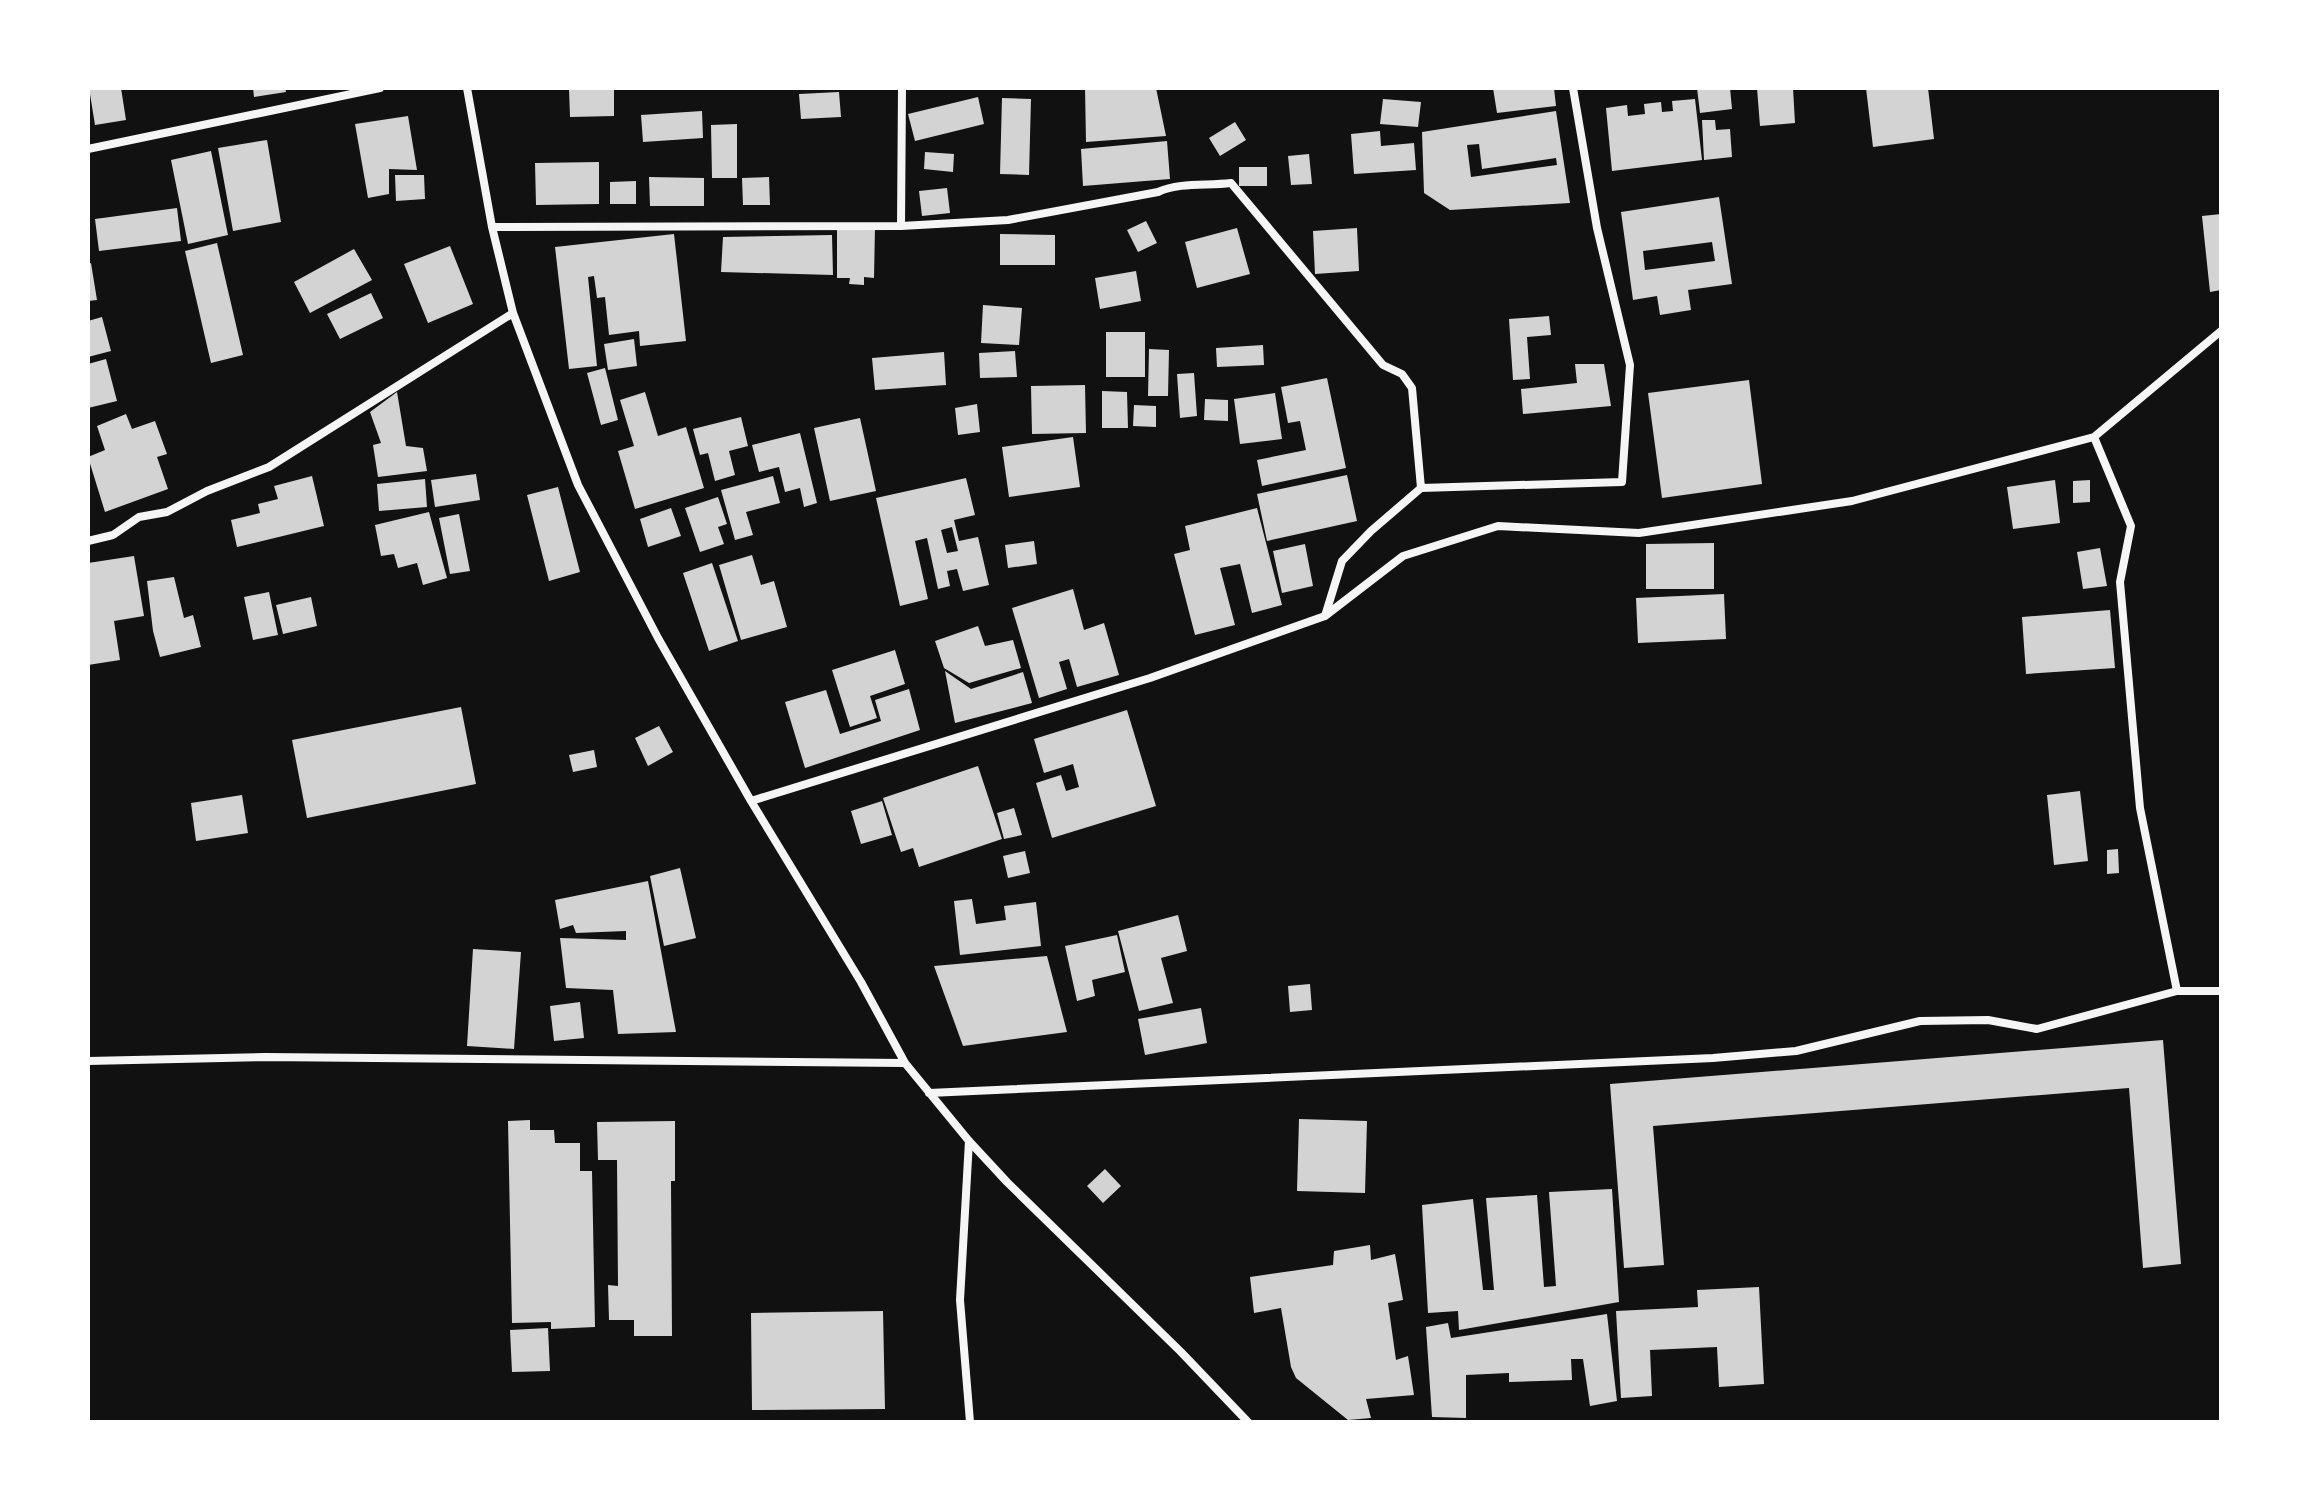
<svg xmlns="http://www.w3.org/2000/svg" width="2309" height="1510" font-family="Quicksand,sans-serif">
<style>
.building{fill:#d3d3d3;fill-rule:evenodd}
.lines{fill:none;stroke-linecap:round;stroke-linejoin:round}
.minor{stroke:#f5f5f5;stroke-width:8}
</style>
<rect width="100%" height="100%" fill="#111"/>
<path class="building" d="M89,88H121L126,120L95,125Z
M253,88H285L286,92L254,97Z
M614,88V116L570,117L569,89Z
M1085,88H1156L1166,136L1086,142Z
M1493,88H1554L1556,106L1497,113Z
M1697,88H1730L1732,109L1700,113Z
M1757,88H1793L1795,123L1760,126Z
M1866,88H1928L1934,139L1873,147Z
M839,92L841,117L801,119L799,94Z
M978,97L984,124L915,141L908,114Z
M1002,98L1031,99L1029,175L1000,174Z
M1383,99L1421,102L1418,127L1380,124Z
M1695,99L1702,160L1612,171L1606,108L1627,105L1628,116L1645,114L1644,104L1661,102L1662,112L1673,111L1672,101Z
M702,111L703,138L643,142L641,115Z
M1556,111L1570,203L1450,210L1424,193L1422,132ZM1479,144L1482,169L1556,158L1557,165L1471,177L1467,145Z
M408,116L417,170L389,169V194L368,198L355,124Z
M1702,120H1715L1716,130L1730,129L1732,157L1704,160Z
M1235,122L1246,140L1220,156L1209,138Z
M737,124V178H712L711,125Z
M1380,131L1381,146L1414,143L1416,170L1354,174L1351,134Z
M267,140L281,222L233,231L218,148Z
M1167,141L1170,179L1083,186L1081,149Z
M211,151L228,235L188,244L171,160Z
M925,152L954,154L953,172L924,169Z
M1309,154L1312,184L1291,185L1288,156Z
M599,162V204L536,205L535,163Z
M1239,167H1267V186H1239Z
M395,175H424L425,199L396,201Z
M649,177L704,178V206H650Z
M769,177L770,205H743L742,178Z
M636,181V204H610V182Z
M947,188L950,213L922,216L919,191Z
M1719,197L1732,284L1688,290L1691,310L1660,315L1657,296L1633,300L1621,212ZM1712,242L1715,261L1645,270L1643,251Z
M177,208L181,241L99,251L95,219Z
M2221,214V290L2210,292L2202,216Z
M1146,221L1157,243L1138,252L1127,230Z
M837,227H875L874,278L864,277V285L849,284L850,278H837Z
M1237,228L1250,274L1197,288L1185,242Z
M1357,228L1359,271L1315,274L1313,231Z
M674,234L686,341L640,346L639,331L609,335L605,297L597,298L594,276L588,277L597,366L569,369L555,247Z
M1000,234L1055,235V265H1000Z
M832,235L833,275L721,272L723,237Z
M217,243L243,355L211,363L185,251Z
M450,246L473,304L428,323L404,264Z
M354,249L372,280L310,313L294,282Z
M91,263L97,300L88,301V264Z
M1136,271L1141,301L1100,309L1095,278Z
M371,293L383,318L340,339L327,314Z
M983,305L1022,308L1019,345L981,343Z
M1549,316L1551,335L1527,337L1530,379L1513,380L1509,319Z
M102,317L111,351L88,357V321Z
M1106,332H1145V377H1106Z
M634,339L637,366L608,370L604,344Z
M1263,345L1264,365L1217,367L1216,348Z
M1149,349L1169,350L1168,396H1148Z
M1015,351L1017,377L980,378L979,353Z
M944,352L946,385L875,390L872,358Z
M106,359L117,401L88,408V364Z
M1575,364H1604L1611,406L1523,414L1521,389L1577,383Z
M605,368L618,420L601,425L587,373Z
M1194,373L1197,416L1180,418L1177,374Z
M1327,378L1346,468L1262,486L1257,460L1306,450L1300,421L1288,423L1281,387Z
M1749,380L1762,484L1662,498L1648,393Z
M1085,385L1086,433L1032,434L1031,386Z
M1102,391L1127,392L1128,428H1102Z
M397,392L406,446L423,448L427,471L378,477L373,445L381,443L370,412Z
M645,392L658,436L686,427L704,488L635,509L618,451L634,446L620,400Z
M1275,393L1282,439L1240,444L1234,399Z
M1205,399L1228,400V421L1204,420Z
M977,404L980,432L958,435L955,408Z
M1134,405L1156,406V427L1133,426Z
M126,414L132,429L155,421L167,454L157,457L168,489L105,512L88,457L105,450L97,426Z
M741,417L748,446L729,451L735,475L715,481L708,453L700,455L693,429Z
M860,418L876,491L830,501L814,428Z
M800,433L817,503L804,507L800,488L785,492L779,467L759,472L752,445Z
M1073,437L1080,487L1009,497L1002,447Z
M476,474L480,500L435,507L431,480Z
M1347,475L1357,521L1267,541L1257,494Z
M312,476L324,526L237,547L231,520L260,513L258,504L278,499L274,486Z
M773,476L780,503L746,512L753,535L735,540L721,490Z
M966,478L975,515L954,520L959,541L978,537L989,585L963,591L957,569L947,571L950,586L938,589L927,538L915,541L928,599L900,606L876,498ZM952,527L958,551L947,553L941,530Z
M425,479L427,507L379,511L377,484Z
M2055,480L2060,523L2013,529L2007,487Z
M2090,480V502L2073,503V481Z
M558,487L580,572L549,581L527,495Z
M718,497L727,524L718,527L724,544L700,552L685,508Z
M671,508L681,536L648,547L640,519Z
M1257,508L1282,605L1252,613L1240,564L1220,568L1235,625L1195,635L1174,554L1190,550L1185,526Z
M429,512L447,578L423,585L417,563L398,568L394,554L381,556L375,525Z
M459,514L470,571L450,574L439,518Z
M1034,541L1037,564L1008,568L1005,545Z
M1714,543V589H1646V544Z
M1305,544L1313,586L1282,593L1273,551Z
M2100,548L2107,586L2083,589L2077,552Z
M752,555L761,585L774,581L787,627L741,640L719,565Z
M134,556L144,616L114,621L120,660L88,665V563Z
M712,563L738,641L709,651L683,573Z
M174,577L184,618L193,615L201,647L160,657L153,631L147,581Z
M1073,589L1084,630L1104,623L1119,675L1077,687L1069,659L1059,662L1067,689L1039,698L1012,608Z
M269,592L278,635L253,640L244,597Z
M1724,594L1726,639L1638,643L1636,598Z
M311,597L317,626L283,634L276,605Z
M2110,610L2115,668L2026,674L2022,617Z
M978,626L985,646L1013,640L1021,668L969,683L944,668L935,641Z
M895,650L905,684L870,696L877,718L850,727L832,670Z
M945,671L971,689L1023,672L1032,703L955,723Z
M909,689L920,730L805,768L785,702L826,690L840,734L881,721L875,700Z
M461,707L476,784L307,818L292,740Z
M1127,710L1156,806L1052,838L1036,783L1061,775L1066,791L1079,787L1073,764L1044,773L1034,739Z
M659,726L673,752L648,766L635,738Z
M594,750L597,767L573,772L569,755Z
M978,766L1002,839L919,867L913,848L901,852L883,798Z
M2080,791L2088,861L2054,865L2047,795Z
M242,795L248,833L196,841L191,803Z
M882,801L892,835L861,844L851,811Z
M1014,808L1022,835L1004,839L997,813Z
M2118,849L2119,873L2107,874V850Z
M1025,851L1030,873L1008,878L1003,856Z
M680,868L696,938L664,946L650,876Z
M648,881L676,1032L618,1034L613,990L566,988L560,938L626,940V931L576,933L573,925L560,929L555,900Z
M972,899L976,924L1006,920L1004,906L1036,902L1041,946L960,955L954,901Z
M1178,915L1187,951L1161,958L1173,1003L1139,1011L1118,931Z
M1117,935L1125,972L1092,980L1095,996L1077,1001L1065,946Z
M473,949L521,952L514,1049L467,1046Z
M1047,956L1067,1032L963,1046L934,966Z
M1310,984L1312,1010L1290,1012L1288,986Z
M580,1002L584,1038L554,1041L550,1006Z
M1201,1008L1207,1043L1145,1055L1138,1019Z
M2163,1040L2181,1264L2143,1268L2129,1088L1653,1126L1664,1265L1624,1268L1610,1084Z
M1299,1119L1367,1121L1365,1193L1297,1191Z
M530,1120V1130H554L555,1143H580V1171H592L595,1327L551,1329V1322L512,1323L508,1121Z
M675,1121V1181H671L672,1336H634V1320H609L608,1285L618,1286L617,1160H598L597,1122Z
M1105,1169L1121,1186L1103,1203L1087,1186Z
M1612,1189L1619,1302L1459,1330L1458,1311L1428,1313L1422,1205L1473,1199L1483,1290H1494L1486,1198L1537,1195L1544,1287L1556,1286L1549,1192Z
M1370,1245L1371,1260L1395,1254L1403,1300L1388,1303L1396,1360L1408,1356L1414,1395L1366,1399L1371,1418L1348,1420L1296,1378L1291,1367L1281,1308L1254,1313L1250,1277L1333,1265L1334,1251Z
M1759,1287L1764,1384L1719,1387L1717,1347L1650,1350L1652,1396L1621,1398L1616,1311L1698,1307L1697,1290Z
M883,1311L885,1409L752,1410L751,1313Z
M1607,1314L1617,1401L1590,1406L1583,1359H1571L1572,1380L1509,1382V1373L1466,1375V1418L1432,1417L1426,1327L1448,1323L1451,1338Z
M548,1328L550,1371L512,1372L510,1330Z"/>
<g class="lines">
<path class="minor" d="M467,88L492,227L513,313L578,485L658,638L751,801L861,982L905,1063L969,1141L1007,1182L1181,1352L1248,1422
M88,149L380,88
M901,226L902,88
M492,227L901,226L1008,220L1158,192C1180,182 1206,186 1231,183L1383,365L1402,374L1412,388L1421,488
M2094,437L2221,331
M88,541L113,535L139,517L167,512L207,491L269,467L513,313
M1325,616L1403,556L1498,526L1639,533L1852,501L2094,437L2131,526L2120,582L2140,808L2177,991
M751,801L1150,678L1325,616L1342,561L1371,531L1421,488L1622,482L1630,365L1597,228L1573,88
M88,1061L265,1057L905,1063
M929,1093L1713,1058L1796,1051L1920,1021L1988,1020L2037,1029L2177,991H2221
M969,1141L960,1300L970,1422"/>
</g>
<rect width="2309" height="1510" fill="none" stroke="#ffffff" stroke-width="180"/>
</svg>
